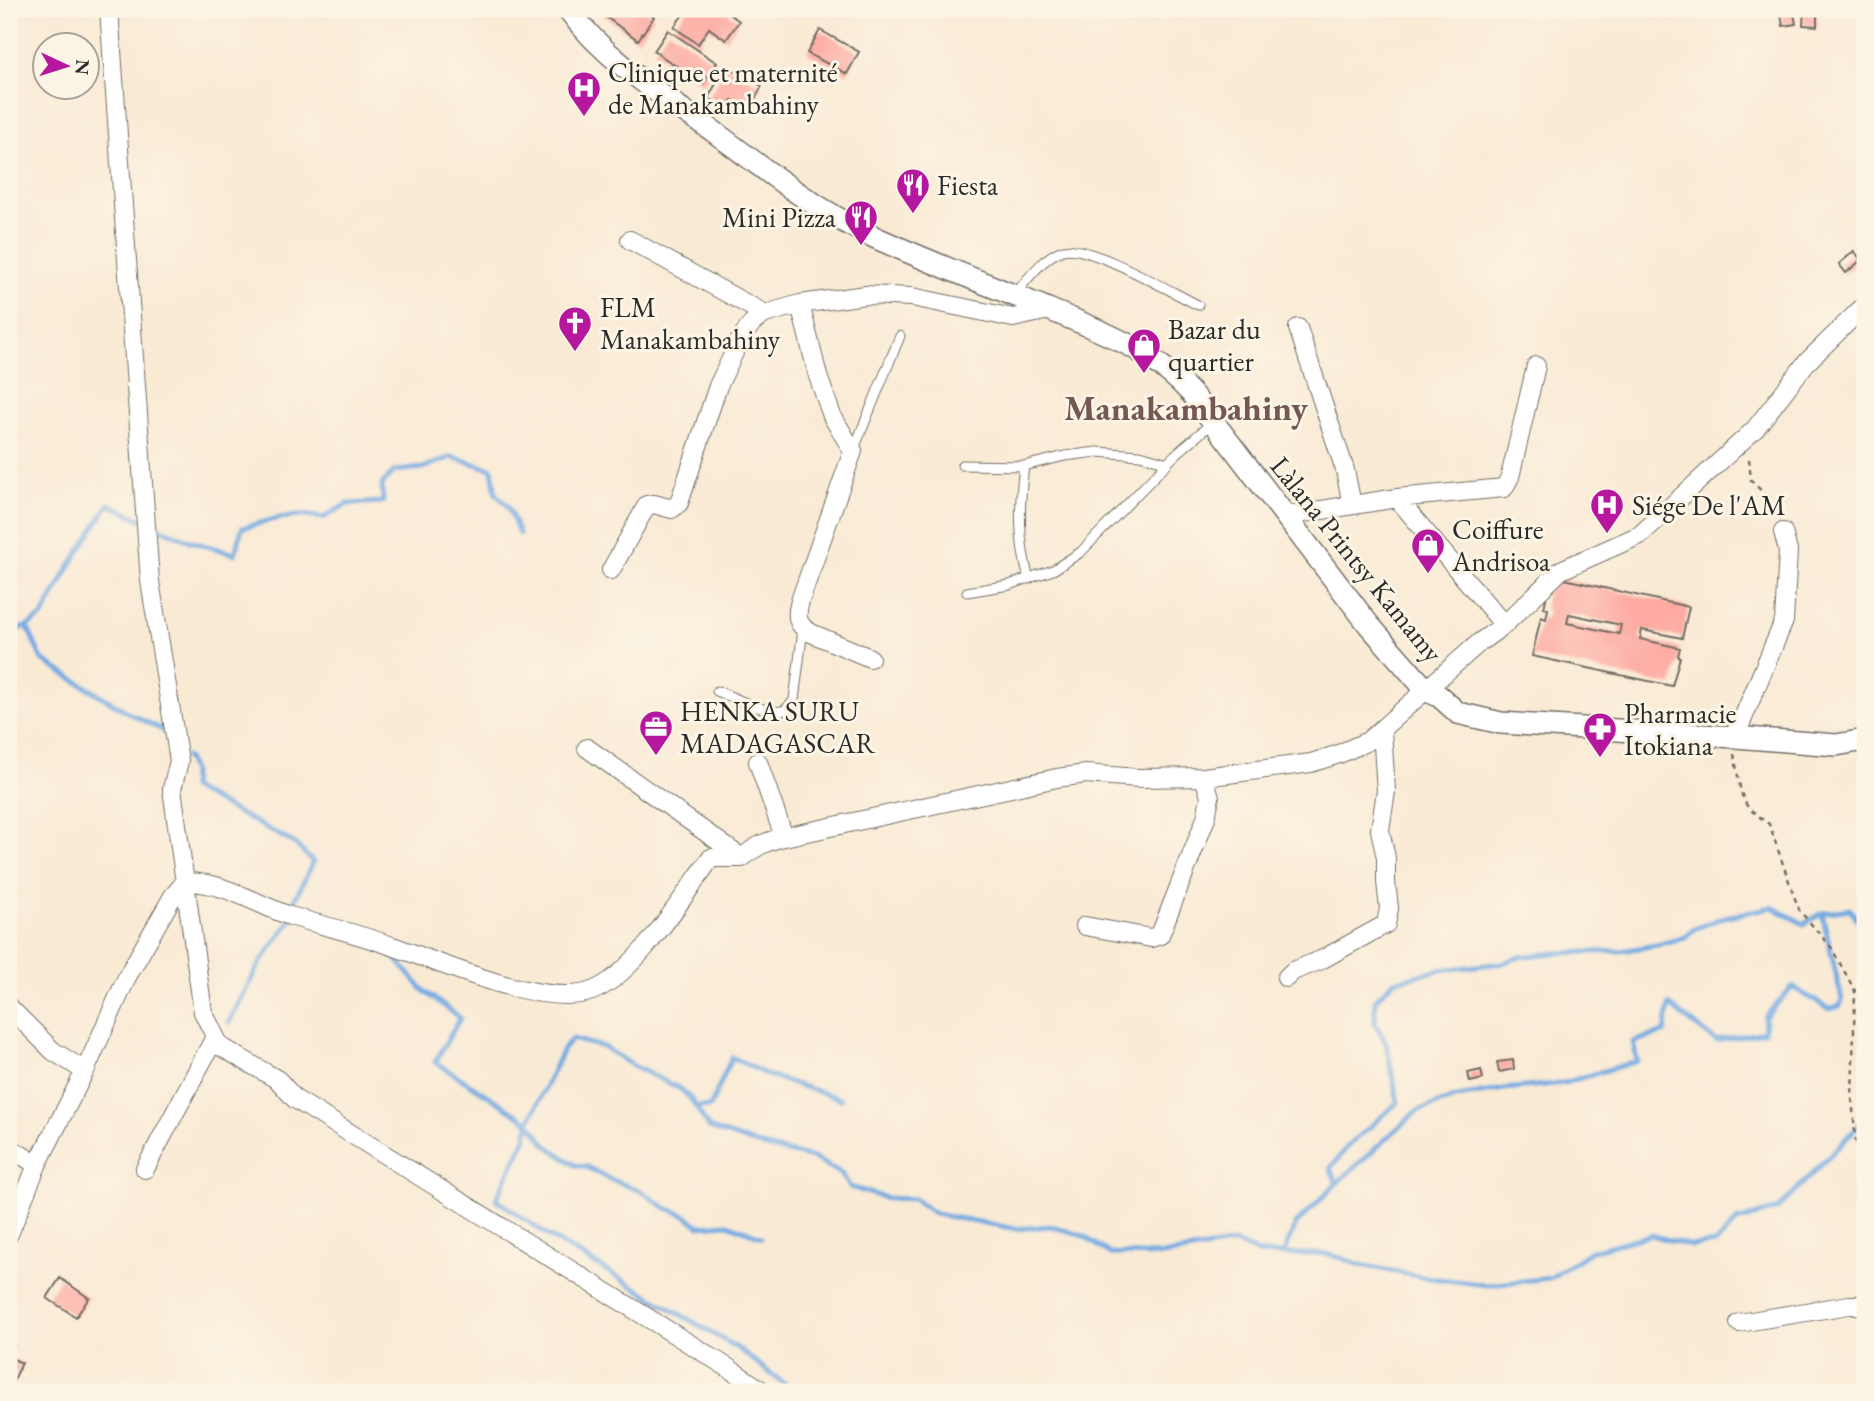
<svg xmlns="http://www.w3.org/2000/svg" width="1874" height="1401" font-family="'EB Garamond',serif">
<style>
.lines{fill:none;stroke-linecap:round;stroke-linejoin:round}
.stream{stroke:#73aae2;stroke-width:5}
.building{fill:#fdaba3;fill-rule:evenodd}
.service-casing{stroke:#736e66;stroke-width:11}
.minor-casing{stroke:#736e66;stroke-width:20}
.tertiary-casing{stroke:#736e66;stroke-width:24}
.path{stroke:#736e66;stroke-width:2.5;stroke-dasharray:5 5;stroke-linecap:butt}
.service{stroke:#fff;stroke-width:9}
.minor{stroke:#fff;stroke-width:18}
.tertiary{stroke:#fff;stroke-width:21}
.labels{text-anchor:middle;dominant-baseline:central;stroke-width:6;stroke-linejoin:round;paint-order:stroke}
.poi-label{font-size:28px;fill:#2b2b2b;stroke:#fcf5e5;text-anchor:start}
.street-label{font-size:28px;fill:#2b2b2b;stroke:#fcf5e5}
.district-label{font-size:35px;font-weight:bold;fill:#745855;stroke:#fcf5e5}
</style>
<rect width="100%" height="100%" fill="#fcf5e5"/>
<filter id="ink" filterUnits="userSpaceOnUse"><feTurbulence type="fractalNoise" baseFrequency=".0143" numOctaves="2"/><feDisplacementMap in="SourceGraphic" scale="14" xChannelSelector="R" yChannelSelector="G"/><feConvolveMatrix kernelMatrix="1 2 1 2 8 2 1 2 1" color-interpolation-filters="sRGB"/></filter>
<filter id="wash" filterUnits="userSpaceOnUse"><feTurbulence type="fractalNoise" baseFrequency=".00686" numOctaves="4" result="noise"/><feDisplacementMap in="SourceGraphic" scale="28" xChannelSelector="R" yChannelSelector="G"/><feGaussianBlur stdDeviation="1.57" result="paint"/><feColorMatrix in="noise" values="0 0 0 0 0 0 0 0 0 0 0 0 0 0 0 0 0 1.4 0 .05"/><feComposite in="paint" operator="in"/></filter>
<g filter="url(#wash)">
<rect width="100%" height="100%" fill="#f9ead4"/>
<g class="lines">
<path class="stream" d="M151,524L190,541L235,554L242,528L279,518L305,515L323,518L347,504L383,502L382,484L395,471L423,468L451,457L492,469L496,494L508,506L519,534
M27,626L43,616L69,567L109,504L142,520
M9,631L11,632L27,626L42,660L129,713L172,735
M186,757L192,771L191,788L294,843L313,862L294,901L292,913
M389,951L423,990L460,1018L435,1062L529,1122L563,1049L572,1039L604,1047L635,1067L679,1088L691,1099L709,1128L762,1146L813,1158L841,1173L850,1187L886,1198L914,1199L935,1214L1017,1229L1050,1226L1084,1236L1110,1254L1162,1255L1235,1243L1261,1254H1329L1361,1265L1422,1277L1488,1285L1550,1278L1591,1251L1651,1235L1691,1246L1716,1243L1737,1221L1778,1209L1859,1125L1865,1126
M229,1022L259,965L291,920
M695,1106L710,1107L732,1057L767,1075L841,1099
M529,1122L526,1138L496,1199L550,1237L737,1348L795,1392
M529,1122L546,1145L575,1165L587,1167L607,1178L641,1191L666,1208L687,1216L699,1226L728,1224L761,1237
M1337,1183L1417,1111L1458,1097L1504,1089L1564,1083L1637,1061L1633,1042L1665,1032L1669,1005L1716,1041L1764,1032L1765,1017L1792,987L1829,1009L1840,1006L1842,1000L1822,913
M1283,1254L1296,1224L1337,1183L1330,1169L1347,1147L1398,1102L1386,1043L1375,1023V1000L1394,981L1440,970L1503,963L1520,957L1554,953L1621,951L1657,945L1685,937L1694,929L1724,917L1772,907L1804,924L1822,913L1850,909L1862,927L1865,928"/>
</g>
<g id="blocks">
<path class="building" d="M601,9H643L654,17L638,40L599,12Z
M687,9H723L739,21L726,40L709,28L698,44L674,27Z
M1780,9H1793L1796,24L1783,26Z
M1804,9H1817V26L1803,25Z
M668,30L717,63L703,84L654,51Z
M820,30L859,52L847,74L807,53Z
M726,66L762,86L749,110L732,100L727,109L708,98Z
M1854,251L1861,260L1846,273L1839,264Z
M1551,576L1689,607L1682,638L1642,630L1640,639L1680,648L1678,656L1680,657L1672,686L1532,656L1541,617L1546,619L1548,609L1544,608ZM1569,614L1621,625L1619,634L1567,623Z
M1513,1060L1514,1069L1499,1072L1497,1062Z
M1481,1070L1483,1079L1470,1082L1468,1073Z
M60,1278L89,1298L76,1317L47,1298Z
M9,1343L14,1346L9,1357L22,1363L12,1384L9,1383Z"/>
</g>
</g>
<g filter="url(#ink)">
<use href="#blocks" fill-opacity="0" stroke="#736e66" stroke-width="2"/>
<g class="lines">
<g class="service-casing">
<path id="service" d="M1015,294C1028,279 1044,256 1063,250C1088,243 1173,293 1198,305
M854,449L900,336
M962,465L1024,466L1065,456L1097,452L1140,455L1168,463
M1024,466C1019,505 1018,541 1029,579
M967,592L1009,585L1053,570L1081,552L1175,455L1212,423
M717,691C733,697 766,714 782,711C788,709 790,705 794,700L803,629"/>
</g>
<g class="minor-casing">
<path id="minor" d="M109,9L150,581L179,761L172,789L203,1012L220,1046L278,1080L295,1099L727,1367L764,1392
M630,240L765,314
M800,304L818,376L832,416L853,451L802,595C796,612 794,624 811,633L870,658
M1298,328L1345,470L1352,505
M1284,516L1397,498
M611,570L647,505L654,504L672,509L679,503L718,386L741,338L753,322L765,314L800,304L866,295L912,297L1013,318L1049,310
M1504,625L1397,498L1504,488L1510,477L1536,366
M1735,737L1784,621L1788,551L1783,532
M587,748L742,858
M1204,777L1311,763L1339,754L1368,741L1480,642L1504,625L1561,570L1640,535L1755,429L1806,363L1865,305
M784,837L1057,778L1086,774L1138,778L1204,777L1210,797L1206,818L1160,935L1151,938L1085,926
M1286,978L1293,971L1321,960L1386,924L1389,908L1386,882V858L1380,830L1386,791L1382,730
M9,1007L53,1051L85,1071
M9,1147L37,1165
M145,1169L215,1037
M9,1234L37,1165L85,1071L128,975L173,896L185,882C223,881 255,904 290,916C324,926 359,934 392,946C440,962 544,1009 592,991C635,975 684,895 711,858H742C755,846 768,841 784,837L758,762
M1739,1323L1849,1305H1865"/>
</g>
<g class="tertiary-casing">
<path id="tertiary" d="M568,9C605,60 662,95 713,131C764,169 814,209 872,236C929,262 989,285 1048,309C1103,332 1150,348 1192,394L1369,625L1427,691L1439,696L1458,713L1501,723L1735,737L1836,745L1865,740"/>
</g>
<path class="path" d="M1749,459L1751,480L1769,499L1775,518
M1734,754L1741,793L1748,808L1769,824L1799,910L1831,947L1855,991L1852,1098L1856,1143L1865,1186"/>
<use href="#service" class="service"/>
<use href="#minor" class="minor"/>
<use href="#tertiary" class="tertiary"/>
</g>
</g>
<defs>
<g id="hospital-pin" transform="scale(1.75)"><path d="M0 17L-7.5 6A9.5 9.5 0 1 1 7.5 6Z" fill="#b5179e" stroke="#fcf5e5"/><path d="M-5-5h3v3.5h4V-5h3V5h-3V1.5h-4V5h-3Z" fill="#fff"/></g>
<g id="restaurant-pin" transform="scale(1.75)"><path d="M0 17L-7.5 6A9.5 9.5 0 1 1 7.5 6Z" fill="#b5179e" stroke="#fcf5e5"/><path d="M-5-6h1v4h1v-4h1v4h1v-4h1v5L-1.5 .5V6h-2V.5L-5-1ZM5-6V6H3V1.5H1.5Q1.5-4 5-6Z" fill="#fff"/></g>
<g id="church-pin" transform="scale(1.75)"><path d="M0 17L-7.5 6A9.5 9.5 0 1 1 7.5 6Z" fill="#b5179e" stroke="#fcf5e5"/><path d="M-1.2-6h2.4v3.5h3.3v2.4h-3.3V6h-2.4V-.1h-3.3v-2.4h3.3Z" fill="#fff"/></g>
<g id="shop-pin" transform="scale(1.75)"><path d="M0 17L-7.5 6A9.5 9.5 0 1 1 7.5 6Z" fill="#b5179e" stroke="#fcf5e5"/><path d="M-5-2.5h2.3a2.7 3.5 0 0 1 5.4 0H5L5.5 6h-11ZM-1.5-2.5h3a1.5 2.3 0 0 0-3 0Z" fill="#fff"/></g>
<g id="office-pin" transform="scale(1.75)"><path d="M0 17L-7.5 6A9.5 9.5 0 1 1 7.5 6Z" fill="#b5179e" stroke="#fcf5e5"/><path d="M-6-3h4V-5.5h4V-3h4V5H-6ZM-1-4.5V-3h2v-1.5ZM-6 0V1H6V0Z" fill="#fff"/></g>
<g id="pharmacy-pin" transform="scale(1.75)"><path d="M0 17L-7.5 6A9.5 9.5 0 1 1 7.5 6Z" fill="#b5179e" stroke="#fcf5e5"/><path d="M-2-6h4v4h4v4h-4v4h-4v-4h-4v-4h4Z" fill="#fff"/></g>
</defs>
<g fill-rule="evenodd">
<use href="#hospital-pin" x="584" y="88"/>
<use href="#restaurant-pin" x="913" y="185"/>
<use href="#restaurant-pin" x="861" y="217"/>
<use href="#church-pin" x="575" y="323"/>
<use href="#shop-pin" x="1144" y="345"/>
<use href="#hospital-pin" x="1607" y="505"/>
<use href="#shop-pin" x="1428" y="545"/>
<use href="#office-pin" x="656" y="727"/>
<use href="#pharmacy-pin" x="1600" y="729"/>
</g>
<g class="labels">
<g class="poi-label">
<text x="608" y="72">Clinique et maternité<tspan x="608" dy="32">de Manakambahiny</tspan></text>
<text x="937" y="185">Fiesta</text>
<text x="836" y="217" text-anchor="end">Mini Pizza</text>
<text x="600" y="307">FLM<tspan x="600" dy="32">Manakambahiny</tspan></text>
<text x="1168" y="329">Bazar du<tspan x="1168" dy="32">quartier</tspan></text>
<text x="1632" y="505">Siége De l'AM</text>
<text x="1452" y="529">Coiffure<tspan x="1452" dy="32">Andrisoa</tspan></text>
<text x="680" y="711">HENKA SURU<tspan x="680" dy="32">MADAGASCAR</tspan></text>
<text x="1624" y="713">Pharmacie<tspan x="1624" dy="32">Itokiana</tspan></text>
</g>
<g class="street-label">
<text transform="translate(1357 559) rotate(51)">Làlana Printsy Kamamy</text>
</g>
<g class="district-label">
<text x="1186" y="407">Manakambahiny</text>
</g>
</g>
<rect width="1874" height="1401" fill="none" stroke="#fcf5e5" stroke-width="35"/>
<g transform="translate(66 66) rotate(94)"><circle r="33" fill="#fcf5e5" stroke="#a8a49b" stroke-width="2"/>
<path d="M0-5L12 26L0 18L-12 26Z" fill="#b5179e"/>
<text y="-10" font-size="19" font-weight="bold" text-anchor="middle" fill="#2b2b2b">N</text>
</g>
</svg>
